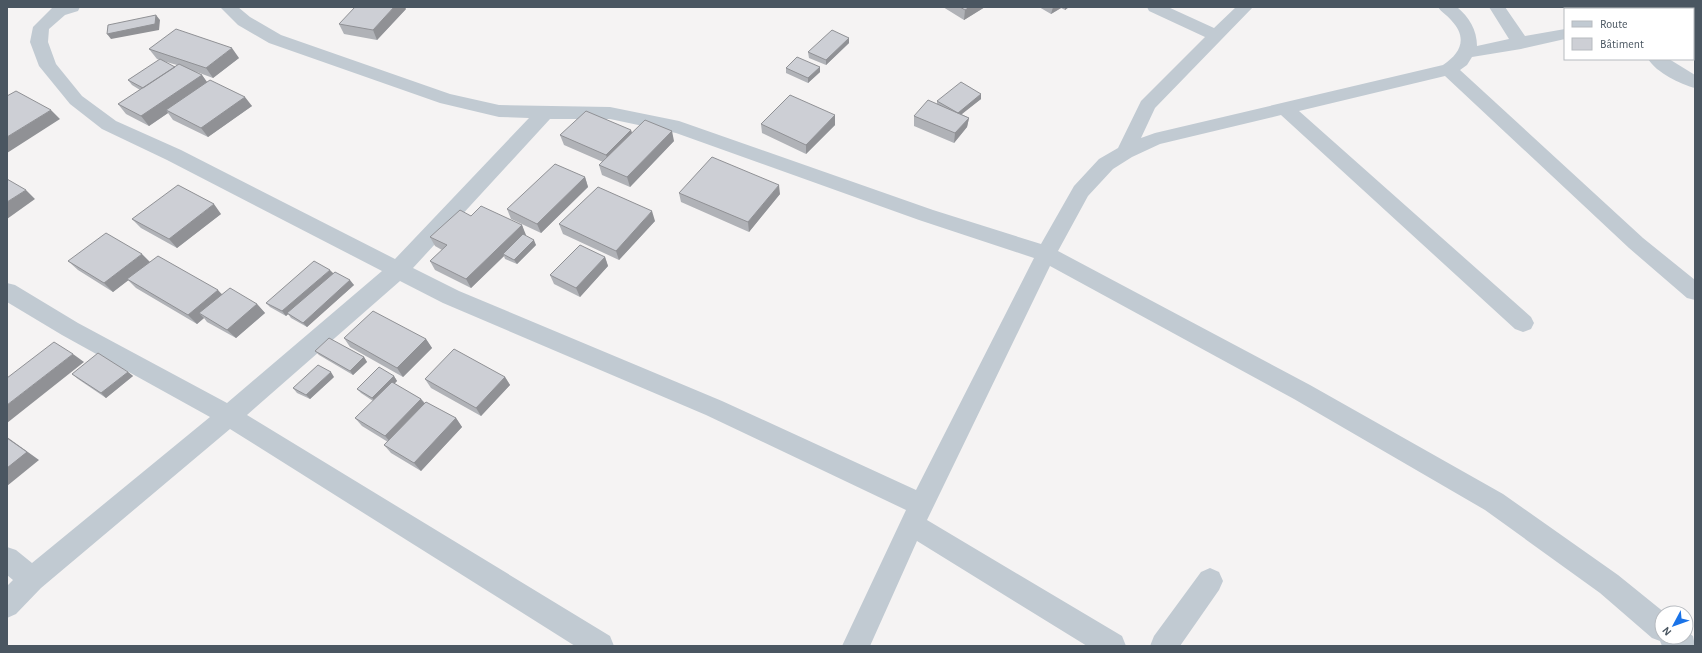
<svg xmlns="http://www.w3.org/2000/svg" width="1702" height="653" font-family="'Alegreya Sans',sans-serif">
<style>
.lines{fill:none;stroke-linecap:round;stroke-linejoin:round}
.minor{fill:#c1cad2;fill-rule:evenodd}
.wall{fill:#b0b2b7;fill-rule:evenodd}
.shaded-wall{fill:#909195}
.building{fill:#cdcfd5;stroke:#909195}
</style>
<rect width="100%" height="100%" fill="#f5f3f3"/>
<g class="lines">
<path class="minor" d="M53,7H80L78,11L65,15L49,29L48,42L56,64L82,96L116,121L181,150L395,259L529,118L499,117L440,103L269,43L238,25L220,7H238L250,17L281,35L450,94L499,105L610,107L679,121L933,210L1041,244L1074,186L1099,159L1118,148L1141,101L1205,37L1149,11L1147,7H1168L1214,28L1236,7H1253L1155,108L1141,138L1155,133L1443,65C1461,53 1468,38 1451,20C1447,15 1441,12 1438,7H1457C1469,17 1477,30 1477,46L1509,39L1489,7H1505L1525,36L1565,29V39L1521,49L1472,57L1467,65L1460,70L1643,238L1695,280V300L1687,298L1629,248L1445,76L1299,111L1531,317L1534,323L1531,329L1523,332L1515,329L1281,115L1160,144L1132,157L1113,169L1088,196L1058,251L1310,385L1503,494L1618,575L1665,613H1662V637H1686V631L1693,636L1695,646H1662L1660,641L1652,638L1600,593L1485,510L1294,399L1050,266L927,520L1122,636L1126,646H1087L917,541L870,646H842L906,510L706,415L443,303L400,281L247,415L610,636L614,646H575L230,429L41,588L16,614L7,618V586L13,580L7,575V547L16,550L32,563L210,417L62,335L7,302V283L15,285L78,323L227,403L382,271L167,160L102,129L70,104L39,66L30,42L33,27ZM550,119H610L676,133L919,220L1034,258L916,490L722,401L459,291L413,268Z
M1619,7H1639L1640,9H1620Z
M1662,7H1685L1684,9H1661Z
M1648,59H1669L1695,75V88C1680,84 1657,73 1648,59Z
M1210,568L1219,572L1223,581L1219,590L1180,646H1150L1154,636L1201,572Z"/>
</g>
<path class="wall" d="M943,7H985L964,20Z
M1039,7H1069L1065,10L1061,8L1051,14Z
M406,9L377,40L344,34L339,24Z
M849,38V43L826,65L809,58L808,52Z
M149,49L239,58L213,78L194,71L202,75L207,82L252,106L208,137L173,120L168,113L149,126L126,114L118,104L140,90L132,85L128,80L160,60L157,59ZM163,61L177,65L175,67Z
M820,67V72L808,83L786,73V68Z
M981,94V99L961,114L969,118L967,127L954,143L914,126V116L937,104V101Z
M761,124L835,125L806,154L762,133Z
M631,130L632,133L674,141L630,187L602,175L599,165L603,162L564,145L560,135Z
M585,177L588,187L541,233L511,219L507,209Z
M679,193L780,194L749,232L681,202Z
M221,214L177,248L141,228L132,219Z
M471,216L522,225L525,235L536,245L517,264L505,259L504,256L471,288L435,270L430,261L442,250L435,246L430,237Z
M655,221L619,260L563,234L559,224Z
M605,257L608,266L580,297L554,284L550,275Z
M68,261L150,262L222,294L257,304L265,313L236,338L207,322L204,318L197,324L136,288L128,280L113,292L78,270Z
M333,273L354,285L307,327L291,318L288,314L286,316L270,307L266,303Z
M344,338L426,339L432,348L403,377L350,347Z
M315,351L364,357L367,362L353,375L319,355Z
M128,372L133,376L106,398L78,379L72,374Z
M394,376L397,381L394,384L421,399L425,403L456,418L462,427L421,471L391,453L384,445L388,442L362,426L355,418L373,401L361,393L357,389Z
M334,377L310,399L297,393L293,388Z
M505,377L510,385L481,416L431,388L425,379Z"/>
<path class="shaded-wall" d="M394,7H405L406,9L377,40L373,30Z
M970,7H985L964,20L965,10Z
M1053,7H1061V8L1051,14Z
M1065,7H1069L1065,10Z
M156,15L160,20L159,30L111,39L107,34Z
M849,38V43L826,65V60Z
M232,48L239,58L213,78L206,68Z
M820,67V72L808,83V78Z
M202,75L209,85L166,110L168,113L149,126L141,116Z
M981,94V99L957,118L958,113Z
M245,97L252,106L208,137L201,128Z
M51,110L60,119L7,153V137Z
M835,115V125L806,154V145Z
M969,118L967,127L954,143L955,133Z
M631,130L634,140L609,164L606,155Z
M672,131L674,141L630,187L627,177Z
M585,177L588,187L541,233L537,224Z
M779,185L780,194L749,232L748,222Z
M26,190L35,199L7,219V202Z
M214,204L221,214L177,248L169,239Z
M652,211L655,221L619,260L616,251Z
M522,225L526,235L505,255L503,254L504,256L471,288L466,279Z
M534,240L536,245L517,264L514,260Z
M142,254L151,263L113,292L104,283Z
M605,257L608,266L580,297L576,288Z
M330,270L334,274L286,316L282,311Z
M350,280L354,285L307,327L303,323Z
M218,290L226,299L199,313L204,318L197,324L188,315Z
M257,304L265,313L236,338L227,330Z
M426,339L432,348L403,377L397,368Z
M73,354L84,362L7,423V405Z
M364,357L367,362L353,375L350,371Z
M128,372L133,376L106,398L101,393Z
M331,372L334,377L310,399L306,395Z
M394,376L397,381L376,402L372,398Z
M505,377L510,385L481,416L476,408Z
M421,399L427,407L392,444L385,436Z
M456,418L462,427L421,471L414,463Z
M7,437L39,460L7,486Z"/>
<path class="building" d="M355,7H394L373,30L339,24Z
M960,7H970L965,10Z
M156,15L155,24L107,34L108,25Z
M176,29L232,48L206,68L149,49Z
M832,30L849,38L826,60L808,52Z
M797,57L820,67L808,78L786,68Z
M160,59L175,67L143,88L128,80Z
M179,64L202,75L141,116L118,104Z
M210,80L245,97L201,128L166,110Z
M961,82L981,94L958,113L937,101Z
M16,91L51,110L7,137V96Z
M790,95L835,115L806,145L761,124Z
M928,100L969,118L955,133L914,116Z
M586,111L631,130L606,155L560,135Z
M645,120L672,131L627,177L599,165Z
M712,157L779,185L748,222L679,193Z
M555,164L585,177L537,224L507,209Z
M7,179L26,190L7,202Z
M178,185L214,204L169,239L132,219Z
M598,187L652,211L616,251L559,224Z
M481,206L522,225L466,279L430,261L447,245L430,237L460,210L471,216Z
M106,233L142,254L104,283L68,261Z
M523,234L534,240L514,260L503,254Z
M580,245L605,257L576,288L550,275Z
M158,256L218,290L188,315L127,279Z
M314,261L330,270L282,311L266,303Z
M335,272L350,280L303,323L287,313Z
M230,288L257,304L227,330L199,313Z
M373,311L426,339L397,368L344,338Z
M329,338L364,357L350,371L315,351Z
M54,342L73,354L7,405V378Z
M454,349L505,377L476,408L425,379Z
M98,353L128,372L101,393L72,374Z
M318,365L331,372L306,395L293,388Z
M379,367L394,376L372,398L357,389Z
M392,382L421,399L385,436L355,418Z
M426,402L456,418L414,463L384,445Z
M7,438L27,452L7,468Z"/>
<rect width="1702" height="653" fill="none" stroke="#4a5661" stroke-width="16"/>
<rect x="1564" y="8" width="130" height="52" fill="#ffffff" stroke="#b7bbc0"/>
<rect x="1572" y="21" width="20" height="6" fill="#c1cad2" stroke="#b7bbc0"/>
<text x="1600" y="28" font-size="12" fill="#4a5661">Route</text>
<rect x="1572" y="38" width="20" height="12" fill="#cdcfd5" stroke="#b7bbc0"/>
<text x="1600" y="48" font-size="12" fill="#4a5661">Bâtiment</text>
<g transform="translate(1674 625) rotate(229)"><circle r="19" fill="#ffffff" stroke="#b7bbc0"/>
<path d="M0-3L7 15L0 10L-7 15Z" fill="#1a73e8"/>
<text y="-6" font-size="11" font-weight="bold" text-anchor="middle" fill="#4a5661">N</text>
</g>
</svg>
